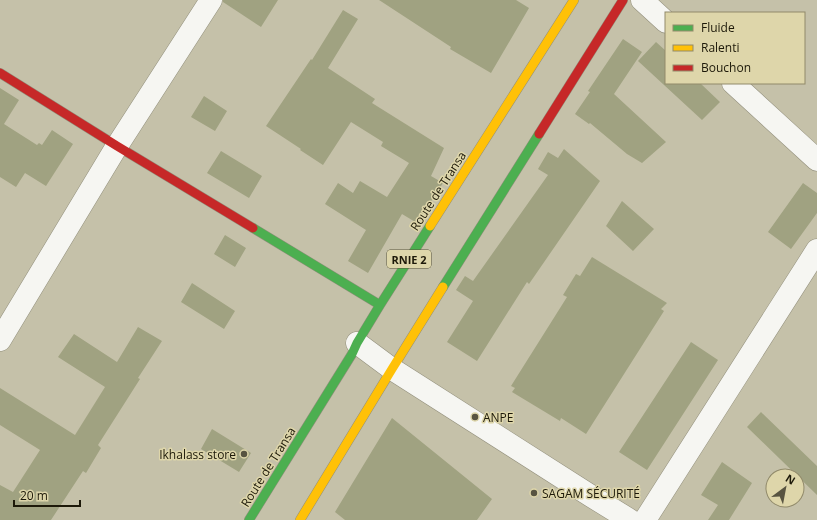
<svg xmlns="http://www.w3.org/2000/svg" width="817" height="520" font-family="'Open Sans',sans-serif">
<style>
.building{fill:#a0a281}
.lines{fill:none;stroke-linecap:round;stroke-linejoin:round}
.street-casing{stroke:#928f7c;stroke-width:23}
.fast-casing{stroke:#928f7c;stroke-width:10}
.slow-casing{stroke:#928f7c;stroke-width:10}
.jam-casing{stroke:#928f7c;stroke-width:10}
.street{stroke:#f6f6f2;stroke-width:22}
.fast{stroke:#4caf50;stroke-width:9}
.slow{stroke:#ffc107;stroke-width:9}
.jam{stroke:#c62828;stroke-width:9}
.poi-dot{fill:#585441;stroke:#ded6aa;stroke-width:1.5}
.labels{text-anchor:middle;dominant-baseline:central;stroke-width:3;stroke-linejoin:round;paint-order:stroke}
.shield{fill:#ded6aa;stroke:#575239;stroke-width:1}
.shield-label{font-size:11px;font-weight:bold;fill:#1d1909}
.street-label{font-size:12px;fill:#1d1909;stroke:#ded6aa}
.poi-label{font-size:12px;fill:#1d1909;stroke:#ded6aa;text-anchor:start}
</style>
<rect width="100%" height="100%" fill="#c5c1a9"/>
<path class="building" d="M223,0H278L261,27L223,2Z
M379,0H516L529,8L491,73L450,49L451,47Z
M343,10L358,19L328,68L375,99L372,103L444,148L431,176L443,183L417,223L402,214L368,273L348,261L366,230L325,204L338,183L353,193L360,181L387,197L409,163L381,146L383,142L351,122L323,165L300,150L301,149L266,126L311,59L312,60Z
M623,39L642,52L614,94L666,142L642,163L627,154L590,123L589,124L575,114L590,92L588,91Z
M656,42L666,51V83H700L720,102L702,120L638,61Z
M0,88L19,100L4,124L37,145L39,143L42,145L52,130L73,144L46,186L25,173L16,187L0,177Z
M204,96L227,111L215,131L191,117Z
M564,149L600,181L529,284L527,282L477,361L447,342L473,301L456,290L465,276L473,281L548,175L538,169L548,152L558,158Z
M221,151L262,176L249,198L207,173Z
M803,183L817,193V213L791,249L768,232Z
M622,201L654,229L633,251L606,226Z
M225,235L246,248L235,267L214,254Z
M592,257L667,303L661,309L664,311L586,434L561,418L560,421L512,392L515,388L511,386L567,297L563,295L576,274L580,276Z
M192,283L235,311L224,329L181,302Z
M138,327L162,341L138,378L140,379L98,445L101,448L86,473L83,471L51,520H0V485L13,492L40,450L0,425V388L75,435L105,387L58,357L74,334L117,362Z
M691,342L718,360L647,470L619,452Z
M761,412L817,466V495L747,427Z
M392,418L492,499L477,520H345L335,512Z
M212,429L251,453L239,472L201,449Z
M722,462L752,483L729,520H708L718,505L701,495Z"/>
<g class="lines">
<g class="street-casing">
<path id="street" d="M642,0L666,22
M733,83L817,160
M0,340L117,146L211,0
M357,343L392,369L591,496L630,520
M645,520L817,250"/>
</g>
<g class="fast-casing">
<path id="fast" d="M253,228L380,305
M443,287L539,134
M249,520L352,354L357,343L380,305L430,226"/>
</g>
<g class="slow-casing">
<path id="slow" d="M430,226L574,0
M300,520L392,369L443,287"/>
</g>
<g class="jam-casing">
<path id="jam" d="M0,73L117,146L253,228
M539,134L623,0"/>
</g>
<use href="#street" class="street"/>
<use href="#fast" class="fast"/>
<use href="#slow" class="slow"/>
<use href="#jam" class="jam"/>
</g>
<g class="poi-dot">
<circle cx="475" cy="417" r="4"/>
<circle cx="244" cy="454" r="4"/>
<circle cx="534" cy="493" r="4"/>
</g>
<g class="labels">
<rect class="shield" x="387" y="250" width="44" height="18" rx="3"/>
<g class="shield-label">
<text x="409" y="259">RNIE 2</text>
</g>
<g class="street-label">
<text transform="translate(438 191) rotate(-57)">Route de Transa</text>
<text transform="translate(268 467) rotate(-58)">Route de Transa</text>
</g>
<g class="poi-label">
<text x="483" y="417">ANPE</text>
<text x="236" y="454" text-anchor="end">Ikhalass store</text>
<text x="542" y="493">SAGAM SÉCURITÉ</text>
</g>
</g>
<rect x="665" y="12" width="140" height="72" fill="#ded6aa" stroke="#918a6a"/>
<rect x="673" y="25" width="20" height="6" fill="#4caf50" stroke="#918a6a"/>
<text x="701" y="32" font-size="12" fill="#1d1909">Fluide</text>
<rect x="673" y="45" width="20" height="6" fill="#ffc107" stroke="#918a6a"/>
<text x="701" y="52" font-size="12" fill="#1d1909">Ralenti</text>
<rect x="673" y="65" width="20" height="6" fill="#c62828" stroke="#918a6a"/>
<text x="701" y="72" font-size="12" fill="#1d1909">Bouchon</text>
<g transform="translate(785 488) rotate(32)"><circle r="19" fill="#ded6aa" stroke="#918a6a"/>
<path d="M0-3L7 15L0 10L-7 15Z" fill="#585441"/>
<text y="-6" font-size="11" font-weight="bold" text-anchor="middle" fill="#1d1909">N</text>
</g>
<path d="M14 500v6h66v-6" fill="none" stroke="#1d1909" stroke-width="2"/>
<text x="20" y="500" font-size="12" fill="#1d1909" stroke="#ded6aa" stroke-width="3" paint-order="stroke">20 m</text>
</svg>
